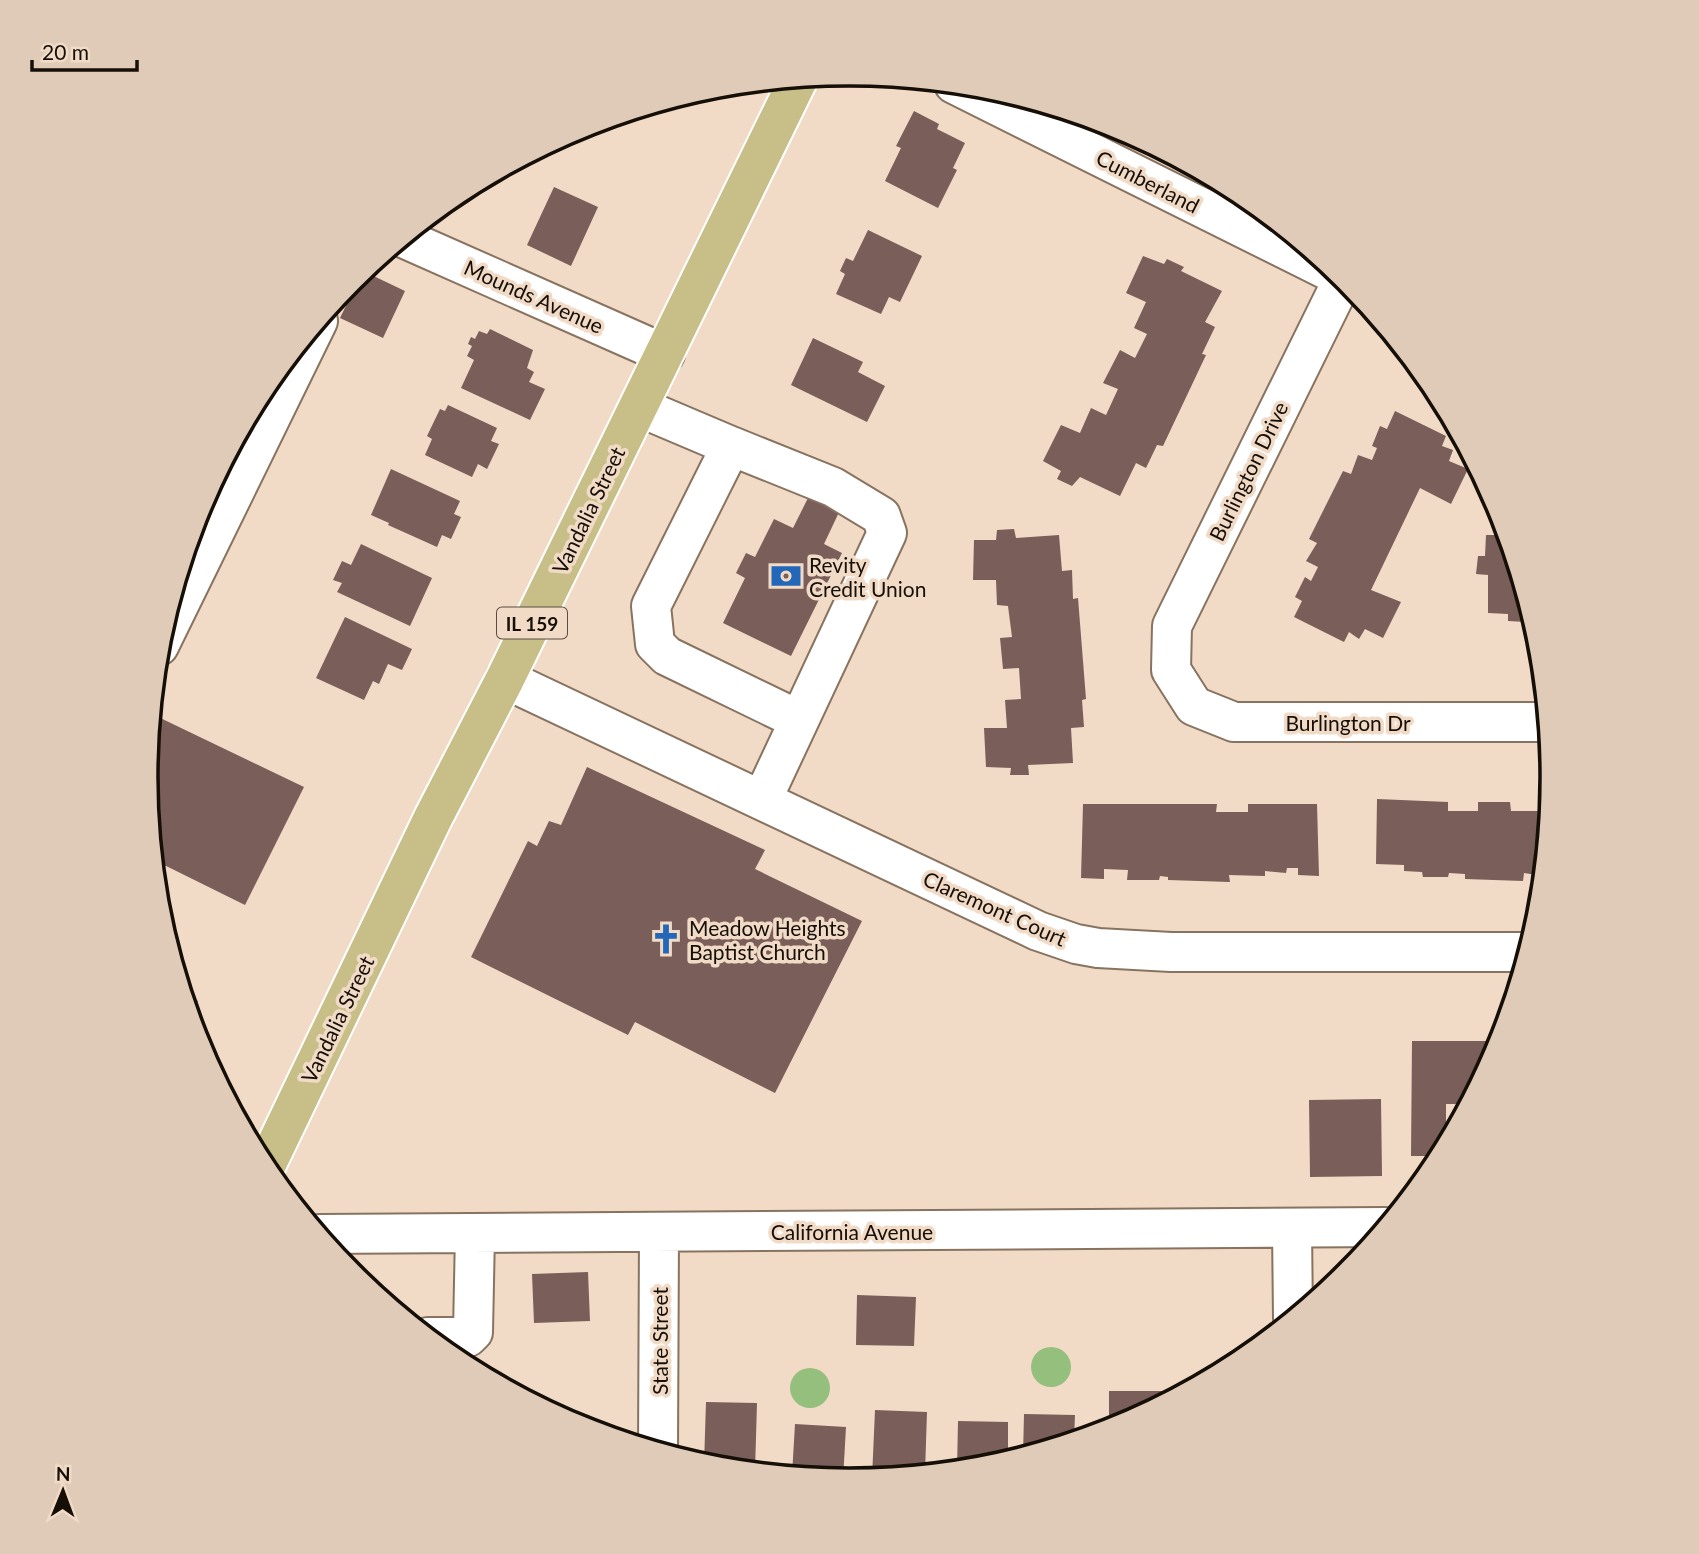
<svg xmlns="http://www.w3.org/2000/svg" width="1699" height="1554" font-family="Lato,sans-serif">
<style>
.water{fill:#95bf7c}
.building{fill:#7a5e59}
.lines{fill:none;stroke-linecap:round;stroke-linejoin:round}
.minor-casing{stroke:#877360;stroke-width:42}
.major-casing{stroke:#fff;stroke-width:42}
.minor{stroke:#fff;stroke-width:38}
.major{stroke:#c8bf88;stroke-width:38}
.labels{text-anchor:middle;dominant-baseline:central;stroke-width:7;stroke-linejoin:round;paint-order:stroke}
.shield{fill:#f1dbc6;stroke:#584c41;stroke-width:2}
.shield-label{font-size:19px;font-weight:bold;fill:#160f08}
.street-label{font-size:21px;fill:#160f08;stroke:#f1dbc6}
.poi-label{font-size:21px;fill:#160f08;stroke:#f1dbc6;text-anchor:start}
.rim{fill:none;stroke:#160f08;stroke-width:3.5}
</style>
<rect width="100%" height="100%" fill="#f1dbc6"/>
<path class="water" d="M1031 1367a20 20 0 1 1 40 0a20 20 0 1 1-40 0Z
M790 1388a20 20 0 1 1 40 0a20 20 0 1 1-40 0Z"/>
<path class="building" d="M914,111L939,124L937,129L965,143L953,168L957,170L938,208L885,181L901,148L896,146Z
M554,187L598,207L571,266L527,245Z
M868,230L922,256L900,302L889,297L881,314L836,294L845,274L840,271L846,258L853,261Z
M1143,256L1164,264L1167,259L1184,267L1181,271L1222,291L1205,322L1215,327L1202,354L1206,355L1163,446L1157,445L1146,468L1136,463L1120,496L1080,477L1072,486L1057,479L1061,471L1043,461L1061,425L1080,433L1091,408L1106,415L1118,389L1103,383L1120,350L1135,358L1147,334L1134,328L1146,302L1126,293Z
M363,271L405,291L383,338L340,318Z
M490,329L533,350L527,368L534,372L529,382L545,389L530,420L461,388L474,360L467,356L472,346L468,344L471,337L475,339L479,331L487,334Z
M813,338L863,362L858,372L885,386L867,422L791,385Z
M448,405L497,428L491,441L499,444L487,469L478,464L472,477L425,455L432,439L427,436L440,409L445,411Z
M1395,411L1446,436L1442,446L1453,450L1449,461L1468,469L1451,504L1420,488L1371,590L1401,602L1383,638L1365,629L1359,639L1349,632L1344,642L1294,617L1302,601L1295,597L1305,577L1311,581L1318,567L1306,561L1317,543L1309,539L1343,471L1351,474L1358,455L1372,460L1377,448L1372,446L1380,426L1387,429Z
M391,469L460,501L454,514L461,517L451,539L442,535L437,547L388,525L389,523L371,515Z
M810,494L841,508L824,544L842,553L791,656L723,623L745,578L736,573L746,553L755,557L774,519L793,528Z
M1014,529L1016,538L1059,535L1062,571L1072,570L1073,599L1078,598L1086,699L1082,700L1084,727L1071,728L1073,763L1028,765L1029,775H1010L1011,768L986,767L984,728H1007L1005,700L1021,699L1019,668L1003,669L1000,638L1012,637L1008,606L997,605L996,580H973L974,540H996L997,530Z
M1486,535H1508L1535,625L1528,624V622L1508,621V614L1488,613V575L1476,574L1478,556H1485Z
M361,544L432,578L410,626L337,592L342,583L333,580L342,561L351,565Z
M345,617L412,649L402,670L388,664L379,684L373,681L364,700L316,678Z
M152,714L304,787L245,905L154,860L146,777Z
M587,767L765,850L755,869L862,921L775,1093L635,1022L628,1035L471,957L528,841L537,846L549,821L561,825Z
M1377,799L1448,802V811H1478V802H1510L1511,811H1541V802H1551L1543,876L1524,873L1523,881L1465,879V874L1449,873L1448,877H1423L1422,872L1404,871V865L1376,864Z
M1083,804H1217L1216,812H1248V804H1317L1319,876L1298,875V868H1287L1286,873L1265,871V876L1229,875L1230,882L1168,880V877L1160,876L1159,880H1127L1128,870L1104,869V879L1081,878Z
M184,994L198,1001L190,1016Z
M1412,1041H1501L1468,1104H1446V1146L1441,1156H1411Z
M1381,1099L1382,1176L1310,1177L1309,1100Z
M588,1272L590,1321L534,1323L532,1274Z
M857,1295L916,1297L914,1346L856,1345Z
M1109,1391H1166V1402L1109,1430Z
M706,1402L757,1403L755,1471L704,1465Z
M875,1410L927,1412L925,1473L872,1478Z
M1024,1414L1075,1415L1074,1440L1023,1456Z
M958,1421L1008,1422V1461L986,1467L957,1470Z
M795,1424L846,1427L843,1480L792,1475Z"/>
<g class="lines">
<g class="minor-casing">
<path id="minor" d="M954,84L1343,278
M403,238L665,354
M1344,277L1172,626L1171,670L1194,706L1234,722H1548
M639,407L731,446
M159,646L318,321
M505,679L1038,931L1076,944L1098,948L1171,952H1528
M762,800L887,533L881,516L833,487L731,446L651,606L655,644L667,656L799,720
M1292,1228L1293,1318
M319,1234L1386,1227
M428,1337H468L473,1332L475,1233
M658,1451L659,1232"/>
</g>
<g class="major-casing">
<path id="major" d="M265,1168L433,818L505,679L799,78"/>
</g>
<use href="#minor" class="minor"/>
<use href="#major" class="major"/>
</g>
<defs>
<g id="bank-bare" transform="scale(2.415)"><path d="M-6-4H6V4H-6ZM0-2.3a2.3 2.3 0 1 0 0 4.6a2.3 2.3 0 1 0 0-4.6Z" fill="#2267b8" stroke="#f1dbc6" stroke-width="2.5" paint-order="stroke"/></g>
<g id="church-bare" transform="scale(2.415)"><path d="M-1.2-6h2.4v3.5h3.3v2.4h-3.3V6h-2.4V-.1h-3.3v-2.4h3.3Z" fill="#2267b8" stroke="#f1dbc6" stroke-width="2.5" paint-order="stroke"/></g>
</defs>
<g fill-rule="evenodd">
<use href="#bank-bare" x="786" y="576"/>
<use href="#church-bare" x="666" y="939"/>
</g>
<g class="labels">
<rect class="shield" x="497" y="607.5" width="70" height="31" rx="5"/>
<g class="shield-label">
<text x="532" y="623">IL 159</text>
</g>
<g class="street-label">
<text transform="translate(1148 181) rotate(27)">Cumberland</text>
<text transform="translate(534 296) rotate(24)">Mounds Avenue</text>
<text transform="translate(1248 471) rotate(-64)">Burlington Drive</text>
<text transform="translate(588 510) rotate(-64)">Vandalia Street</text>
<text x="1348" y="722">Burlington Dr</text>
<text transform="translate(995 908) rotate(24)">Claremont Court</text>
<text transform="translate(337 1019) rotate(-64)">Vandalia Street</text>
<text x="852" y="1231">California Avenue</text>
<text transform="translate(659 1341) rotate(-90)">State Street</text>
</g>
<g class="poi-label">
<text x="809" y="564">Revity<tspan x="809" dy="24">Credit Union</tspan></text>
<text x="689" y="927">Meadow Heights<tspan x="689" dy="24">Baptist Church</tspan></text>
</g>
</g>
<path d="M0 0H1699V1554H0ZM158 777a691 691 0 1 1 1382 0a691 691 0 1 1-1382 0Z" fill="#dfcbb7" fill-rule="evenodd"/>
<path class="rim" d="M158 777a691 691 0 1 1 1382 0a691 691 0 1 1-1382 0Z"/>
<g transform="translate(63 1491) rotate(1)" stroke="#f1dbc6" stroke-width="5" paint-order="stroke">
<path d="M0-5L12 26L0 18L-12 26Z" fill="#160f08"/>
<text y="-10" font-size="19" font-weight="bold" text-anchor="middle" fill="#160f08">N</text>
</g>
<path d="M32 60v10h105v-10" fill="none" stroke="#160f08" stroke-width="3.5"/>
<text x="42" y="60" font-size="21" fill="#160f08" stroke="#f1dbc6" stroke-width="5" paint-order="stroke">20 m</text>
</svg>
